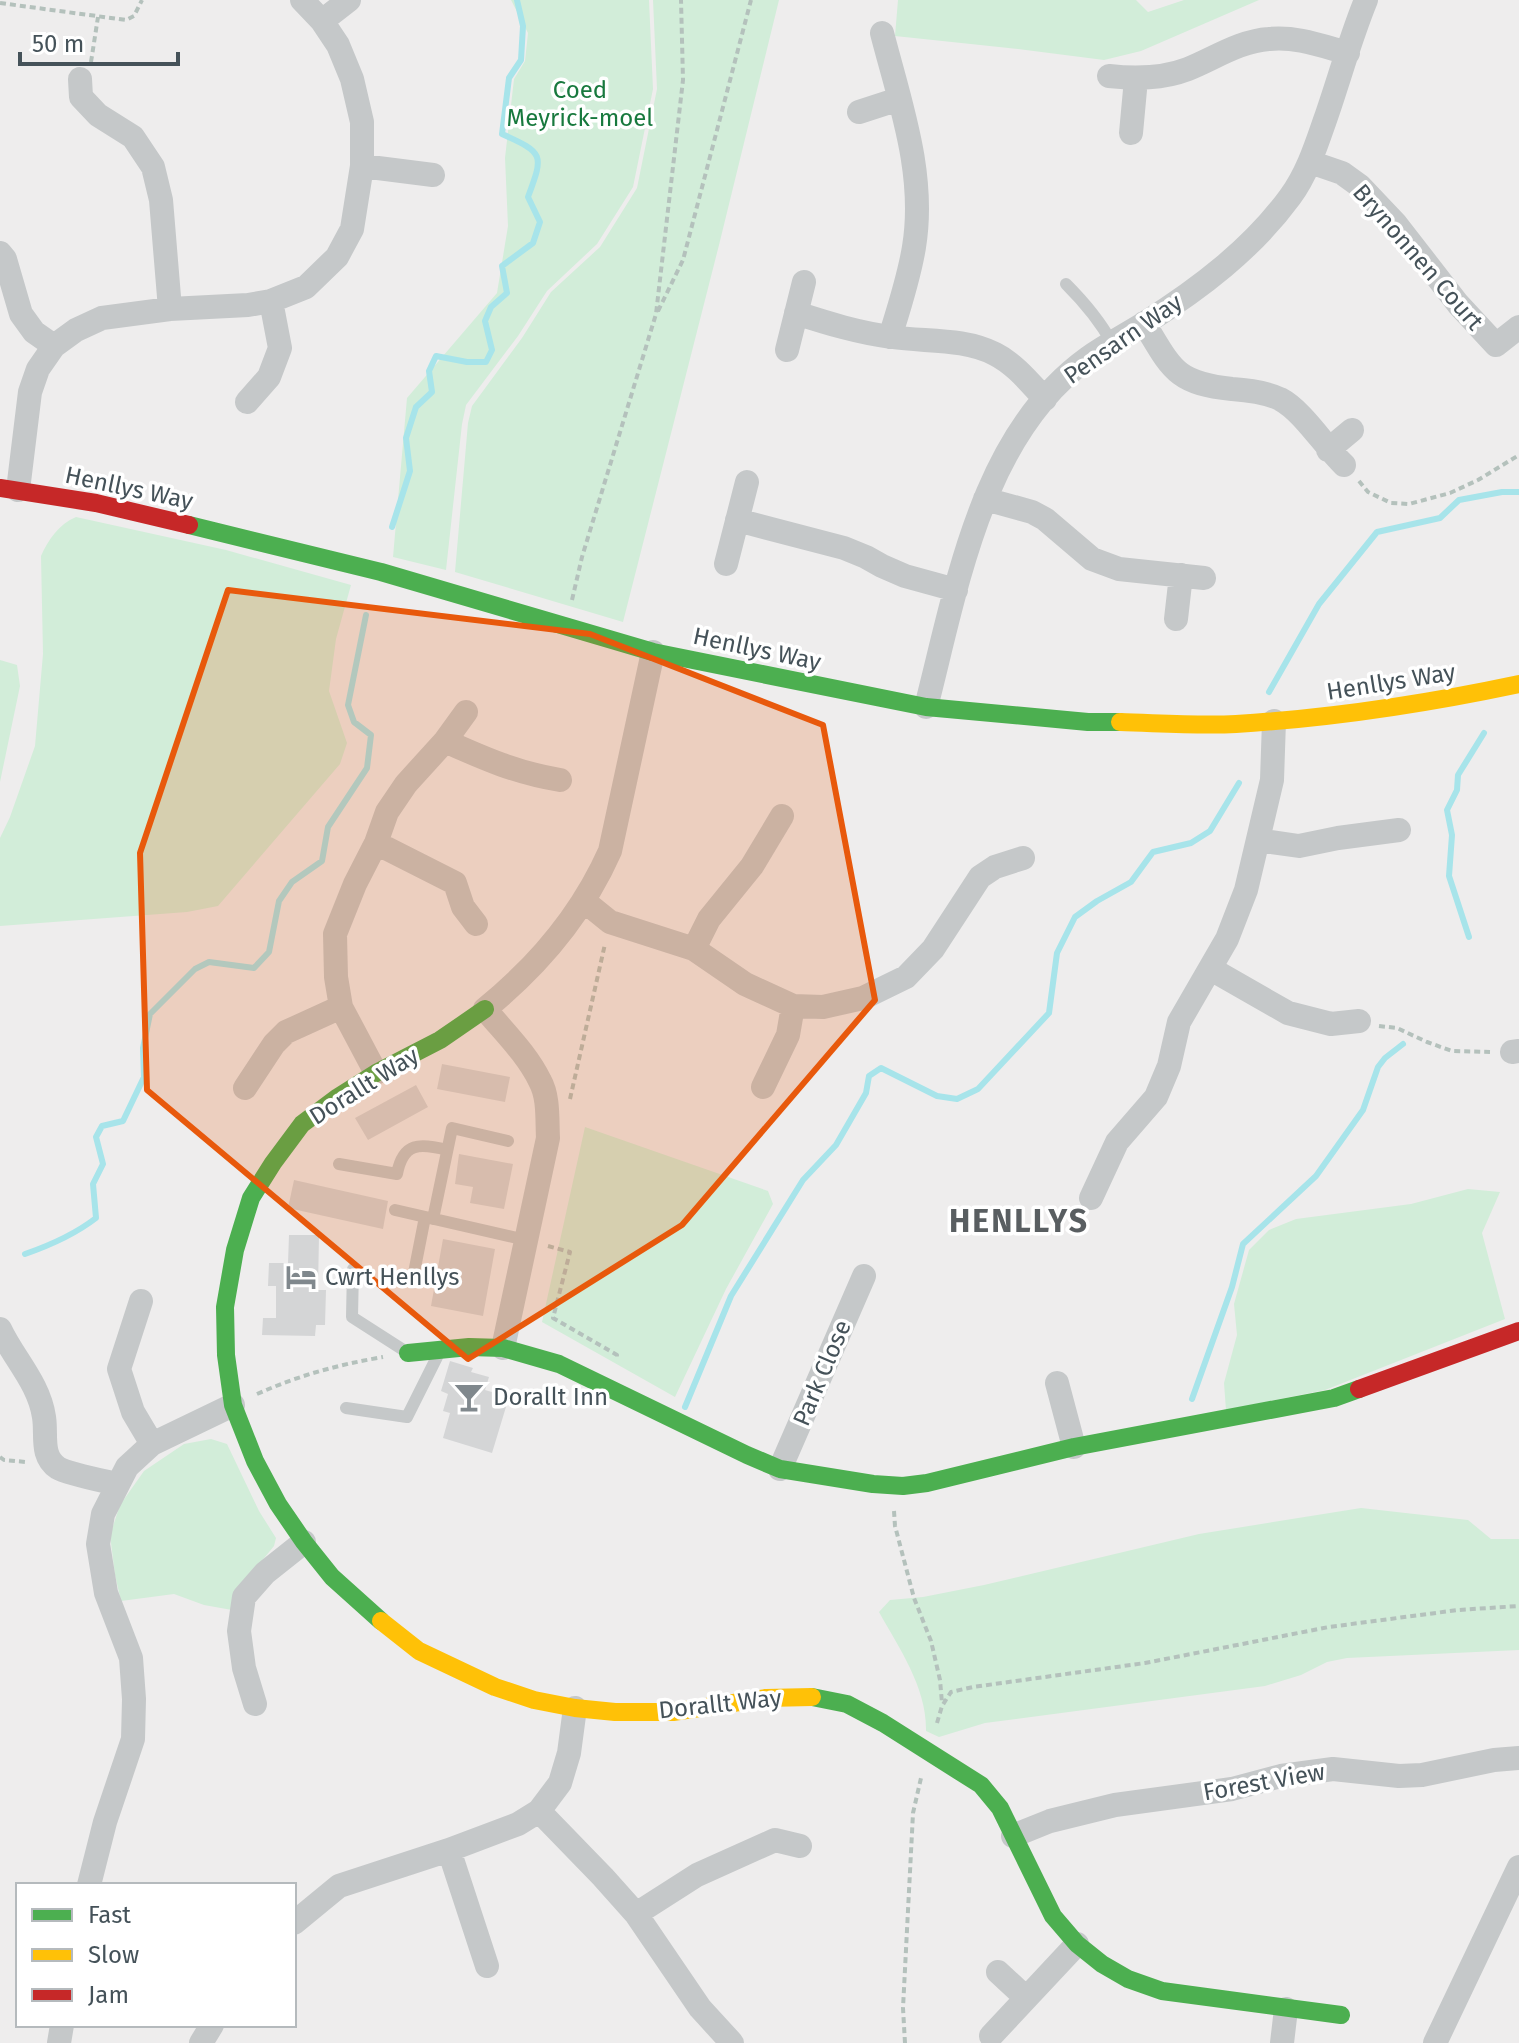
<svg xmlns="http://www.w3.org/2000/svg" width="1519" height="2043" font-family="'Fira Sans',sans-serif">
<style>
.green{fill:#d2edd9}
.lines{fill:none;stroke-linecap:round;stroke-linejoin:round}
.stream{stroke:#a7e4ea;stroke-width:6}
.building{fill:#d4d5d6}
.path{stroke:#b4c1bc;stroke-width:4;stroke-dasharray:6 4;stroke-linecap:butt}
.lane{stroke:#c5c8c9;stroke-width:12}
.street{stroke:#c5c8c9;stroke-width:24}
.fast{stroke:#4caf50;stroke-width:18}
.slow{stroke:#ffc107;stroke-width:18}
.jam{stroke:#c62828;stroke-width:18}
.marked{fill:#e8590c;fill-opacity:0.2;stroke:#e8590c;stroke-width:6;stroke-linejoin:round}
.labels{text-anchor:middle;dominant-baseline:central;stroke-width:7;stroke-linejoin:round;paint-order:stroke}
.park-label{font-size:24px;fill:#18793e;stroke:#fff}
.street-label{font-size:24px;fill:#455259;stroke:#fff}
.poi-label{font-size:24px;fill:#455259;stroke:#fff;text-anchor:start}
.district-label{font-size:32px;font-weight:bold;letter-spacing:2px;fill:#595e61;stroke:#fff}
</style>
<rect width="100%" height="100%" fill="#eeeded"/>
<path class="green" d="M511,0H649L653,89L633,187L597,244L547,291L518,336L466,405L462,424L446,570L393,557L407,398L497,293L508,226L505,158L514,79L525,61L528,33Z
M653,0H779L719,245L623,622L455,572L468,423L472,406L522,338L551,292L600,247L637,188L657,89Z
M898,0H1136L1148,12L1184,0H1259L1141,51L1104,60L1018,49L895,36Z
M76,517L226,550L351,585L336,639L329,691L347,743L340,764L218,906L187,912L0,926V838L10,817L35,746L43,654L41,556C48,540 59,524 76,517Z
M0,660L17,665L20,686L0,782Z
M585,1127L768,1191L773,1204L726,1289L675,1397L542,1322Z
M1468,1189L1500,1192L1482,1233L1505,1319L1325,1390L1226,1410L1224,1383L1237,1335L1234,1304L1249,1250L1269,1230L1296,1219L1411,1204Z
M211,1439L227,1444L259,1511L276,1538L274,1546L239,1589L232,1610L204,1605L174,1594L121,1601L115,1575L110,1535L120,1505L144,1471L184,1444Z
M1361,1508L1468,1520L1491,1539H1519V1650L1347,1658L1327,1662L1301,1675L1265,1686L985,1723L939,1737L926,1731C927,1688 899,1648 879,1612L890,1600L923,1597L984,1585L1199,1534Z"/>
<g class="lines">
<path class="stream" d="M392,527L410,471L406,438L416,407L432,392L429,371L436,356L467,362H486L492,350L485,321L491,307L507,293L502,266L533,243L540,222L528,197C544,154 544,153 502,134L509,78L521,60L523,26L517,0
M1269,692L1319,604L1377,532L1440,518L1459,500L1502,492H1519
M1469,937L1449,876L1452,835L1447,810L1457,790L1458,775L1484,733
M25,1254C51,1245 74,1235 96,1218L93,1184L103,1164L96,1137L102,1126L123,1121L144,1077L143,1048L150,1014L195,969L209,962L254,968L269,952L279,901L292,882L322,861L328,827L367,768L371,735L354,722L348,705L366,615
M1192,1399L1232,1287L1243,1244L1316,1176L1363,1110L1378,1067L1385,1058L1403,1044
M685,1407L731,1296L803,1180L836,1145L866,1093L869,1076L881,1068L937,1096L957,1099L978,1089L1049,1013L1057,953L1075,917L1097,901L1131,882L1153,852L1191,843L1210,831L1239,783"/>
</g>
<path class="building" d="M442,1064L510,1077L505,1102L437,1089Z
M416,1085L428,1107L368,1140L355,1118Z
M459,1154L513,1164L504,1209L470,1203L473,1187L455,1184Z
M294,1180L388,1201L383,1229L288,1208Z
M289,1235H319L318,1290H326L325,1325H316L315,1336L262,1335L263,1318H276V1286H268L269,1263H288Z
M443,1239L495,1249L483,1316L431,1306Z
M450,1361L473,1368L471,1372L489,1377L485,1390L509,1397L492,1453L443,1438L450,1413L443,1411L448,1394L441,1391Z"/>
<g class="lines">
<path class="path" d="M0,3L126,20L134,16L142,0
M91,62L98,17
M658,311L683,260L751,0
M1359,481L1368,492L1391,503L1409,504L1450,493L1478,480L1519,455
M572,600L582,557L656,314L683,80L681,0
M1379,1026L1397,1028L1427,1042L1452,1051L1490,1052
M570,1099L605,944
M548,1246L570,1252L553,1318L617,1355L616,1360
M257,1394C300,1375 337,1365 383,1357
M0,1457L4,1460L26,1462
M894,1511L895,1526L914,1598L931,1641L940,1680L942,1703
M937,1723L942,1706L951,1692L973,1687L1145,1663L1329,1627L1458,1610L1519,1606
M905,2043L903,2008L913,1813L921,1778"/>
<path class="lane" d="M1066,284C1084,302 1100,321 1112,343
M339,1164L397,1174C403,1142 420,1143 447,1150
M395,1210L526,1240
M433,1219L452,1128L508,1141
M353,1269L352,1317L405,1351
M412,1283L425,1217
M346,1408L407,1417L437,1357"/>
<path class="street" d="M322,21L349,0
M882,33C900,103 926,174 914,247C909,278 899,308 890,337
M1109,76C1136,79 1162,79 1188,69C1215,58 1240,41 1269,39C1296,36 1322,46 1348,53
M80,79L81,97L98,115L133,137L153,167L161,200L170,309
M859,112L899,99
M1131,133L1136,79
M1310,162L1342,173L1360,186L1396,224L1458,304L1496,345L1519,327
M362,166L433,175
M0,253L5,259L21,314L34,332L54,346
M796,313C827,323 859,333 892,337C926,342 964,338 995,354C1015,364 1030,383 1045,399
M1144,323C1172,369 1175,383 1232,389C1247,390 1265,392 1280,399C1303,411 1324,446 1344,465
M787,350L804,282
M247,402L269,377L280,348L271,301
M1328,450L1352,430
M18,490L30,392L38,369L54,346L76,330L102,318L170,309L248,305L271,301L306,287L337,257L352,229L362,166V122L352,79L338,45L322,21L302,0
M985,499L1032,512L1045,519L1092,559L1119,569L1204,578
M737,520L844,548L866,557L882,566L905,576L956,590
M726,564L747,482
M1176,619L1181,575
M926,707C957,587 981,435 1088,358C1106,345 1126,335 1145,323C1199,289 1252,249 1290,197C1307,174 1316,146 1325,120C1339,80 1350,39 1366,0
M445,741C485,759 517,773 560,780
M1258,840L1299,846L1338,838L1399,830
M376,843L455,883L463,907L476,924
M584,901L610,922L694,949L745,984L793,1006L823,1007L863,998L906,977L933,949L980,877L995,867L1023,858
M694,949L709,919L752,866L782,816
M1211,969L1288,1013L1331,1024L1359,1021
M1512,1052L1519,1051
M376,1073L341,1007L336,977L335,934L355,884L376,843L387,812L406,784L445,741L466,712
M763,1087L788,1035L793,1006
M245,1088L274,1044L286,1032L341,1007
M1091,1198L1117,1142L1156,1097L1169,1066L1179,1022L1227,939L1246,890L1272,780L1274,721
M141,1301L119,1369L133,1412L152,1444
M0,1329C14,1359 39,1383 44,1417C47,1435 40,1456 58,1468C68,1474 104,1481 117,1484
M503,1348L548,1138C547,1120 549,1097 540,1081C527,1054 504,1032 485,1009C538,966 582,914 610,851L653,652
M1057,1383L1074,1447
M780,1469L864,1276
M255,1704L244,1668L239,1631L244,1597L265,1573L304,1542
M539,1811L603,1877L636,1914L700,2008L732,2043
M1013,1836L1050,1821L1115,1805L1232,1789L1281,1776L1333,1769L1399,1776L1422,1775L1494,1760L1519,1758
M449,1850L487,1966
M89,1885L105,1822L133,1739L134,1699L131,1658L106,1593L98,1544L103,1514L127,1467L152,1444L233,1405
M636,1914L697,1875L775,1840L800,1846
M294,1923L339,1886L449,1850L518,1824L539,1811L560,1783L569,1753L575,1708
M998,1972L1026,1998
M991,2036L1077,1944
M59,2043L62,2025
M201,2043L212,2025
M1282,2043L1286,2009
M1435,2043L1519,1867"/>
<path class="fast" d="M189,525L381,572L653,652L926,707L1088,722H1120
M408,1353L469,1347L503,1348L559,1364L747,1455L780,1469L873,1484L903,1486L927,1483L1074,1447L1334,1398L1359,1389
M381,1621L332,1577L304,1542L278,1504L255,1461L233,1405L226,1355L225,1307L235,1250L251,1198L273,1163L302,1124L338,1097L376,1073L440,1040L485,1009
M812,1697L847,1704L883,1723L981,1785L1000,1808L1053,1916L1077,1944L1102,1964L1128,1979L1162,1991L1341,2015"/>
<path class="slow" d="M1120,722C1158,723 1197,726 1236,724C1331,718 1425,704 1519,684
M381,1621L419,1651L495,1687L534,1700L575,1708L615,1712H673L766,1698L812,1697"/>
<path class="jam" d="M0,488L96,503L189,525
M1359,1389L1519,1331"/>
</g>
<path class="marked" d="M228,590L590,634L823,725L875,1000L682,1225L468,1359L147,1090L140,853Z"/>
<defs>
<g id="hotel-bare" transform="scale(2.4)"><path d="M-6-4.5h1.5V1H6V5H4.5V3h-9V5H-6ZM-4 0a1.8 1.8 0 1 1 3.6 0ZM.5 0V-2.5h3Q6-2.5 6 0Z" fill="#80888d" stroke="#fff" stroke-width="2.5" paint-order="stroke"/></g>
<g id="bar-bare" transform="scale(2.4)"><path d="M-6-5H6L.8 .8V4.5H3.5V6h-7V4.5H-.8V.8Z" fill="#80888d" stroke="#fff" stroke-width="2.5" paint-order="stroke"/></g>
</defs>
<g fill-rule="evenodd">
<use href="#hotel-bare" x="301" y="1277"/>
<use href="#bar-bare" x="469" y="1397"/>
</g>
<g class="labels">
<g class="park-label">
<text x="580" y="90">Coed<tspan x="580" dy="28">Meyrick-moel</tspan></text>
</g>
<g class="street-label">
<text transform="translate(1418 257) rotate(49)">Brynonnen Court</text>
<text transform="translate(1123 339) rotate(-35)">Pensarn Way</text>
<text transform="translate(129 488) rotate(12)">Henllys Way</text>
<text transform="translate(757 649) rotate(12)">Henllys Way</text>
<text transform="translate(1391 682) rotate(-9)">Henllys Way</text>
<text transform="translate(364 1086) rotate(-32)">Dorallt Way</text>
<text transform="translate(822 1373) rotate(-67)">Park Close</text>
<text transform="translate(720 1704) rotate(-6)">Dorallt Way</text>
<text transform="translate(1264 1782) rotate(-10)">Forest View</text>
</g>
<g class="poi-label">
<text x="325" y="1277">Cwrt Henllys</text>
<text x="493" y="1397">Dorallt Inn</text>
</g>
<g class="district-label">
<text x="1019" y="1221">HENLLYS</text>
</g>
</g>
<rect x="16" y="1883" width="280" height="144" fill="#ffffff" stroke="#b5babd" stroke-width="2"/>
<rect x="32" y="1909" width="40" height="12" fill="#4caf50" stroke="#b5babd" stroke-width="2"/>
<text x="88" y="1923" font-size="24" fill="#455259">Fast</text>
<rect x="32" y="1949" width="40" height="12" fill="#ffc107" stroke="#b5babd" stroke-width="2"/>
<text x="88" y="1963" font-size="24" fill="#455259">Slow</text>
<rect x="32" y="1989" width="40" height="12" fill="#c62828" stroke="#b5babd" stroke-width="2"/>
<text x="88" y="2003" font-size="24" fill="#455259">Jam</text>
<path d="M20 52v12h158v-12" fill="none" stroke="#455259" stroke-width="4"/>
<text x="32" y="52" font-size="24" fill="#455259" stroke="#ffffff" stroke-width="6" paint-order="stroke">50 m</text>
</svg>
